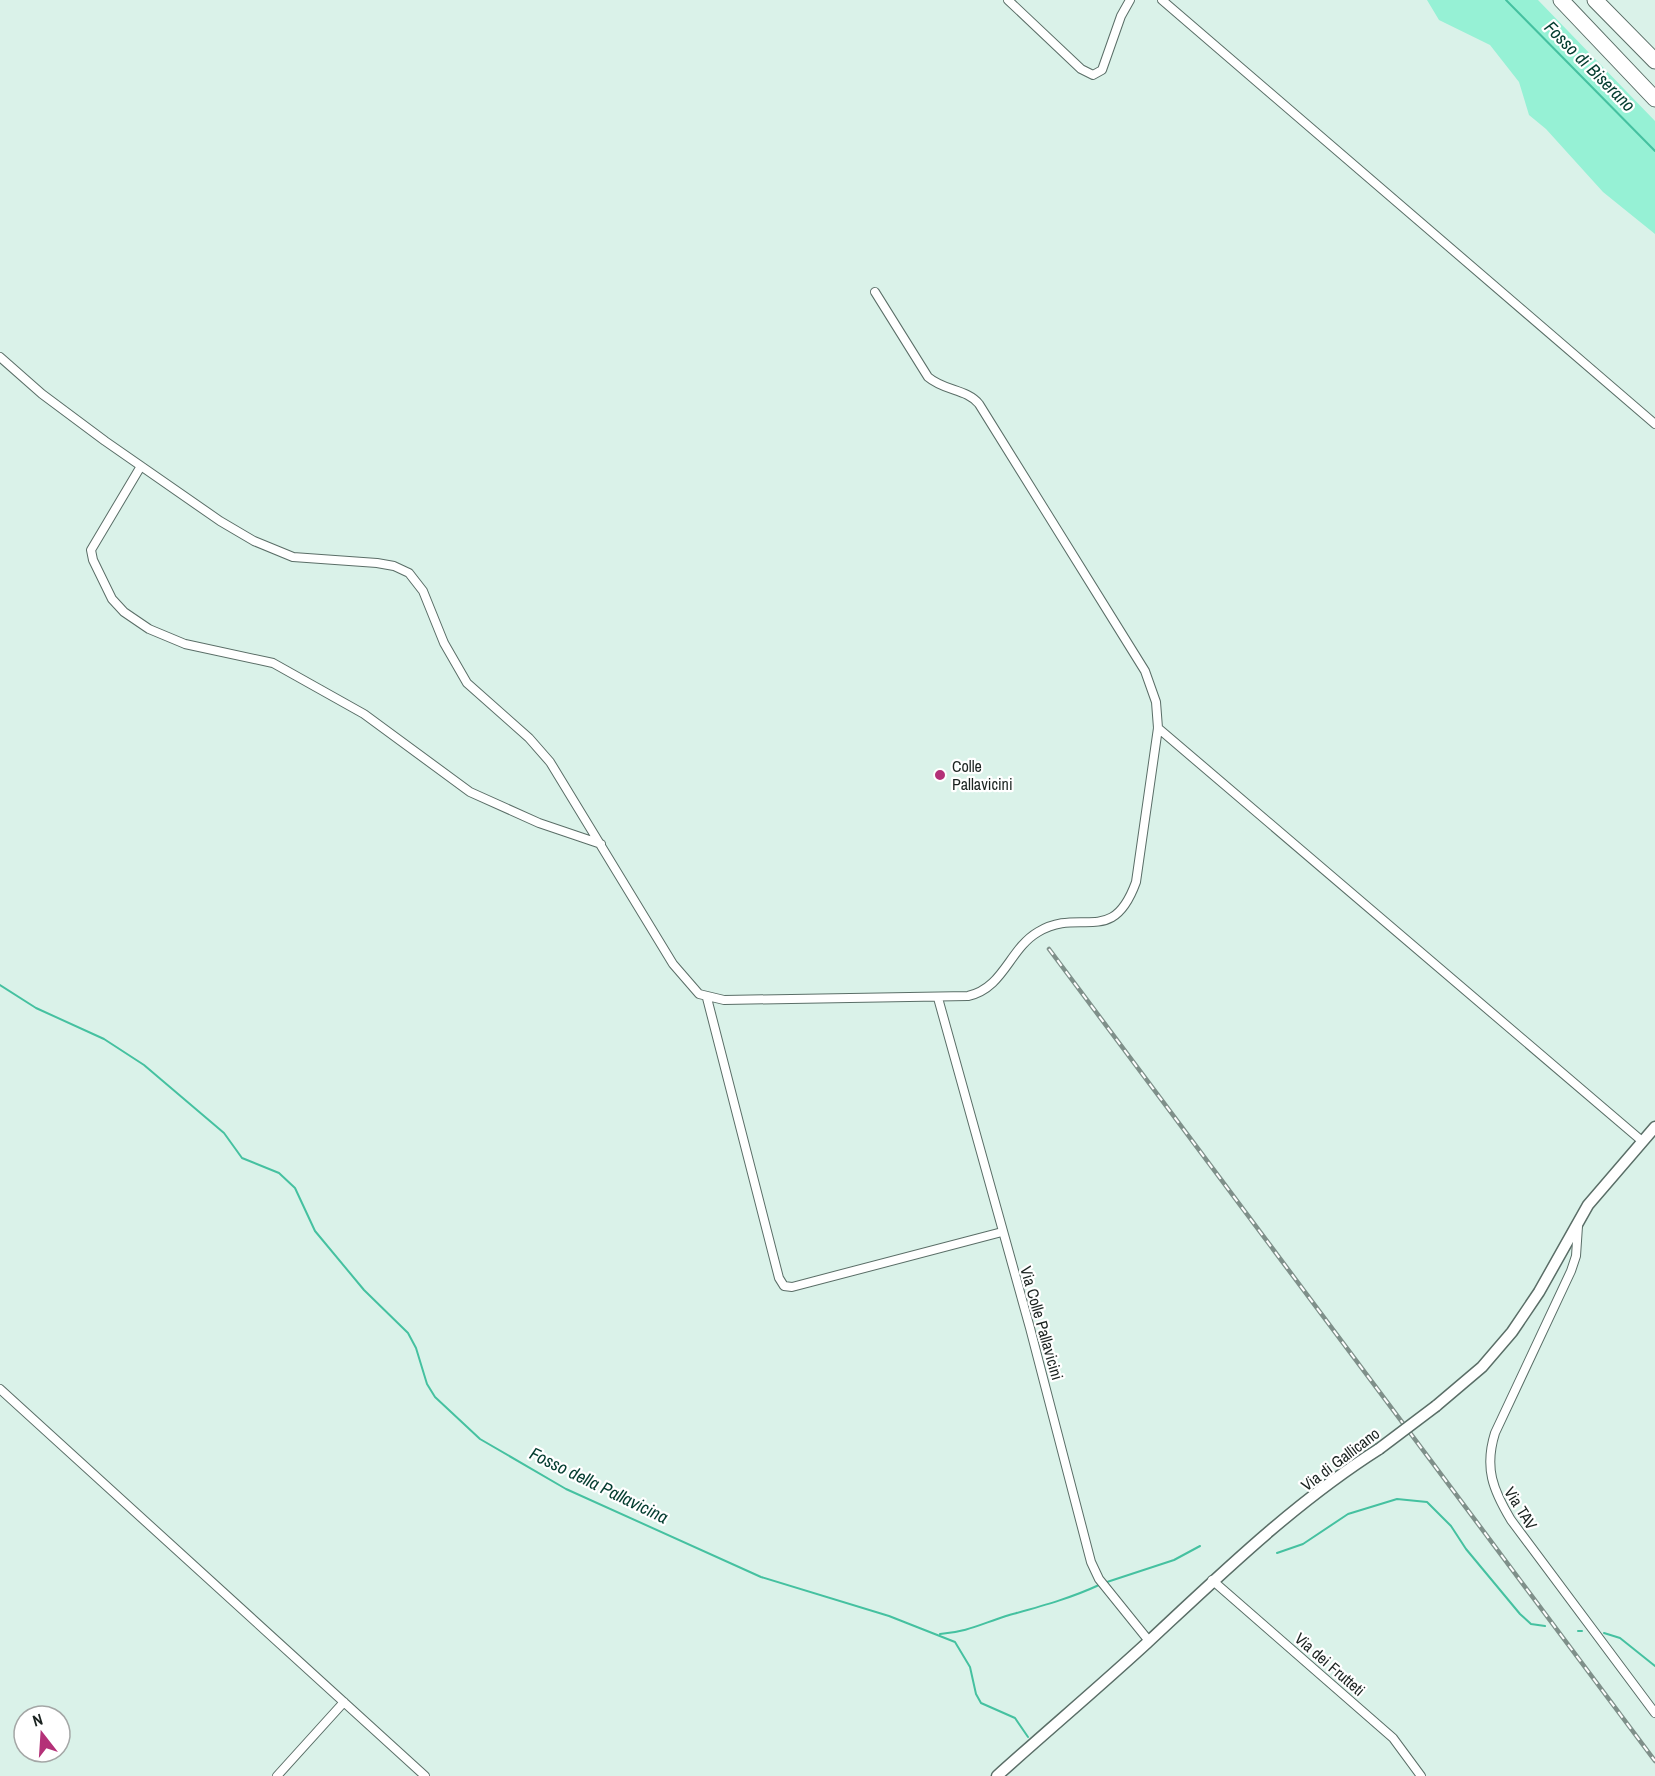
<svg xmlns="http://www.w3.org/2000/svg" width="1655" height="1776" font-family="'Archivo Narrow',sans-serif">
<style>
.green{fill:#96f1d5}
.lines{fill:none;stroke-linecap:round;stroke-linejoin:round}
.stream{stroke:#45c1a0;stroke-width:2}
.minor-casing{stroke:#5a6e67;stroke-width:10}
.tertiary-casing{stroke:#5a6e67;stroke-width:13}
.motorway-casing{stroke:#5a6e67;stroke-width:17}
.minor{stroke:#fff;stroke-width:8}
.tertiary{stroke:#fff;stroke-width:10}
.motorway{stroke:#fff;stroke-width:15}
.rail-casing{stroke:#7f908a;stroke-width:4.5}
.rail{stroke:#fff;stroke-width:2;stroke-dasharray:7;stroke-linecap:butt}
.tertiary-bridge-casing{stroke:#5a6e67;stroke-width:13;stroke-linecap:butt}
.tertiary-bridge{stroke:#fff;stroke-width:10}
.poi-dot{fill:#b43178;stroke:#fff;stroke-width:2}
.labels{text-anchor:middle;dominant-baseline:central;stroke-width:4.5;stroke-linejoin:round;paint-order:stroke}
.poi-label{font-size:16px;fill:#1b2320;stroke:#fff;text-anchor:start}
.street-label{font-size:16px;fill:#1b2320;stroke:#fff}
.water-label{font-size:18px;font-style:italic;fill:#033c2f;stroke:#fff}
</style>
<rect width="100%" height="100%" fill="#daf2e9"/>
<path class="green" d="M1427,0H1538L1655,121V234L1603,192L1546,129L1529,115L1519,82L1490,45L1439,20Z"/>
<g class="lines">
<path class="stream" d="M1506,0L1655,151
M0,985L36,1008L104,1039L144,1065L224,1133L242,1158L279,1173L295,1188L315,1231L364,1290L408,1333L416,1348L427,1384L435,1397L480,1439L566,1489L761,1577L889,1616L955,1642L970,1667L976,1694L981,1703L1015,1718L1028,1737
M1277,1553L1303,1544L1348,1514L1397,1499L1427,1502L1451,1526L1466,1549L1520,1614L1531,1624L1545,1626
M1107,1582L1174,1560L1200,1546
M1578,1631H1582
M1604,1633L1620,1638L1655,1666
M940,1634C967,1632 981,1624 1006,1616C1038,1607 1069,1599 1099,1585"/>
<g class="minor-casing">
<path id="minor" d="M1008,0L1081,69L1093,75L1102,70L1121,16L1130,0
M1162,0L1655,424
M0,357L42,394L105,441L220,521L254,541L293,557L377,563L394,566L409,573L423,591L444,643L467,683L529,738L550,762L673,964L699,994L724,1000L968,996C1004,988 1009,949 1038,932C1081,906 1112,948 1136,882L1158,728L1156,702L1145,671L979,404C967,389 944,391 928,377L875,292
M141,466L91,550L93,560L112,599L124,612L149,629L185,644L273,663L364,714L470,792L539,823L601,844
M1158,728L1642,1141
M707,998L779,1278L784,1286L792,1287L1002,1232
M938,998L1030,1328L1091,1562L1099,1579L1149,1641
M1578,1226L1576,1256L1571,1271L1495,1433C1484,1468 1493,1490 1511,1520L1655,1713
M0,1389L425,1776
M1212,1580L1393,1738L1421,1776
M277,1776L344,1702"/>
</g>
<g class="tertiary-casing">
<path id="tertiary" d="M1436,1406L1482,1367L1512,1332L1539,1292L1588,1205L1655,1127
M997,1776C1047,1731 1098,1688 1148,1642C1221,1574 1294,1503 1379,1449"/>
</g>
<g class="motorway-casing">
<path id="motorway" d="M1561,0L1655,99
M1595,0L1655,61"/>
</g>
<use href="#minor" class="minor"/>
<use href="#tertiary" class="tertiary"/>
<use href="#motorway" class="motorway"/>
<g class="rail-casing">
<path id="rail" d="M1049,949L1655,1761"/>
</g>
<use href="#rail" class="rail"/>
<g class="tertiary-bridge-casing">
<path id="tertiary-bridge" d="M1379,1449L1436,1406"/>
</g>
<use href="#tertiary-bridge" class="tertiary-bridge"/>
</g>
<circle class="poi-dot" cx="940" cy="775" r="6"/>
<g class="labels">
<g class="poi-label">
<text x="952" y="766">Colle<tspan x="952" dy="18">Pallavicini</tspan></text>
</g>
<g class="street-label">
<text transform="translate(1042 1323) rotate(74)">Via Colle Pallavicini</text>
<text transform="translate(1340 1459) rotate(-37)">Via di Gallicano</text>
<text transform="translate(1521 1508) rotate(58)">Via TAV</text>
<text transform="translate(1330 1664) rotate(41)">Via dei Frutteti</text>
</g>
<g class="water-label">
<text transform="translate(1590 66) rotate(45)">Fosso di Biserano</text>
<text transform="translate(599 1485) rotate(26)">Fosso della Pallavicina</text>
</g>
</g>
<g transform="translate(42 1734) rotate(343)"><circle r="28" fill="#ffffff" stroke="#a4a7a6" stroke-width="1.5"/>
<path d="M0-4.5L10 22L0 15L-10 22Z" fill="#b43178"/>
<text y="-9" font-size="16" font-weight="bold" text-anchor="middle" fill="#1b2320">N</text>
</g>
</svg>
